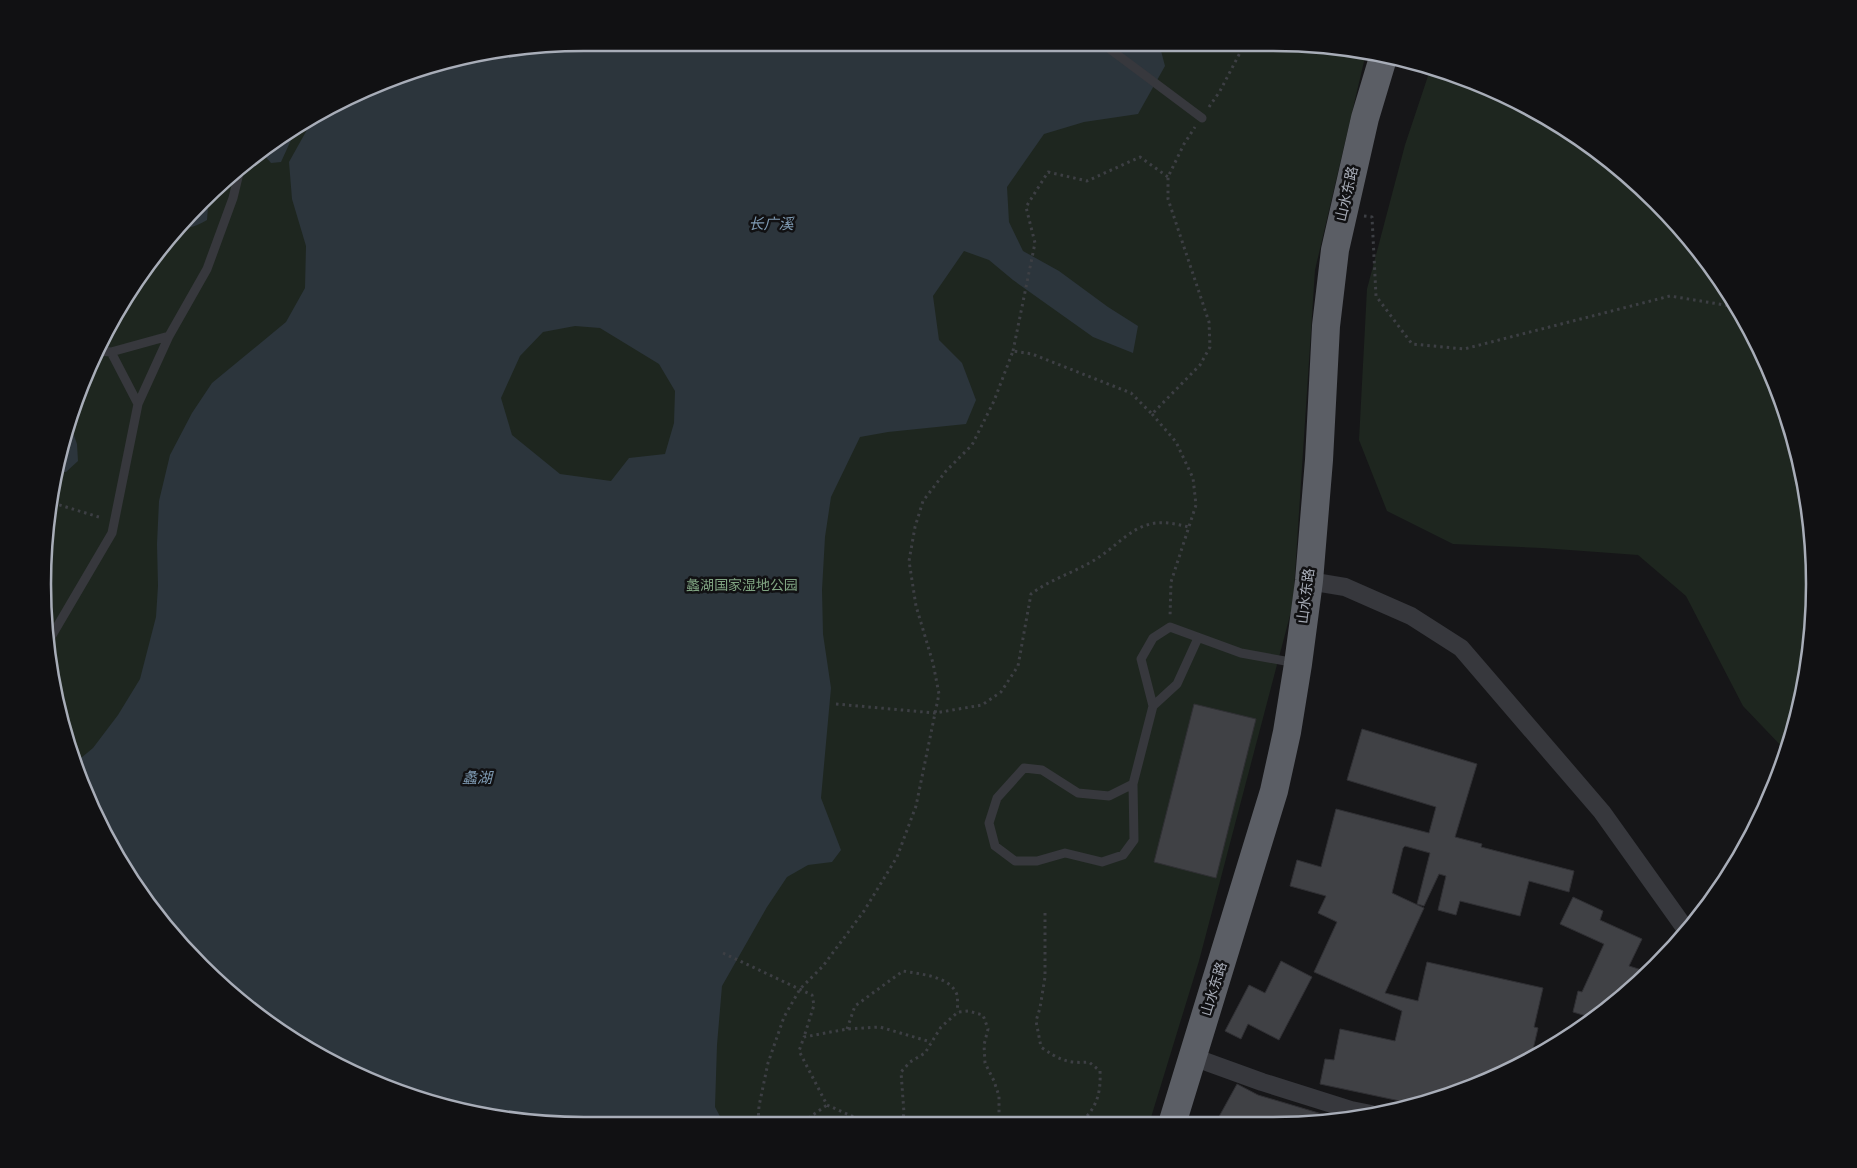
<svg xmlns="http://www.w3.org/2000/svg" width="1857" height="1168" font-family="'Fira Sans Condensed','Noto Sans SC',sans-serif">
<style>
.green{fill:#1e261f}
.water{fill:#2c353c;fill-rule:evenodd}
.building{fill:#404145;stroke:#303034}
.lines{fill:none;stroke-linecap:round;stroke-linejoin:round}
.path{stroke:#3d3f44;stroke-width:3;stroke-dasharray:2.5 4;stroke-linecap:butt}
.service{stroke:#37383d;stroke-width:9}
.minor{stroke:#37383d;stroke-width:18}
.trunk{stroke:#5b5e65;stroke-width:28}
.labels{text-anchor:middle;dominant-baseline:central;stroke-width:5;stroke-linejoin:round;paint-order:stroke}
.street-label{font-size:14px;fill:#a8adb8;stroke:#111113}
.park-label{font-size:14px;fill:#7fa381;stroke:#111113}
.water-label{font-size:15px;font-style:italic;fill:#7f9bb3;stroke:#111113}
.rim{fill:none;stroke:#a8adb8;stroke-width:2.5}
</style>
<rect width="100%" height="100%" fill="#161618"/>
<path class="green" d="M513,47H1343L1366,53L1315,270L1293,604L1199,961L1149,1124L514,1121L377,1084L254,1013L177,941L134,885L98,823L61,724L47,654L44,549L71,410L115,313L155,254L201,201L283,134L410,71Z
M1430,70L1480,84L1603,155L1680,227L1742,314L1786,410L1810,514L1813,620L1796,724L1786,751L1743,706L1686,596L1638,555L1542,548L1453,544L1387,511L1359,440L1367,289L1405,145Z"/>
<path class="water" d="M513,47H1160L1165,66L1138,114L1084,122L1044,134L1007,187L1009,222L1023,251L1059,271L1108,307L1138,326L1133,353L1093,337L1013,280L989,260L964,251L933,296L939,340L962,363L976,400L966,424L888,432L860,437L831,497L825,537L822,590L823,634L831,688L821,798L841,850L832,862L808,865L787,877L767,907L722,986L717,1045L715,1107L723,1122L514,1121L377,1084L254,1013L177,941L134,885L98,823L75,763L93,748L118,715L140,679L156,617L158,586L157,544L159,501L170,455L192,413L212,383L286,322L305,288L306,246L292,199L289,162L313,119L410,71ZM575,326L600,328L659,364L675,391L674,423L665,454L629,458L611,481L560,474L512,435L501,398L520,356L543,332Z
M297,127L281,162L271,163L265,156L260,153L283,134Z
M202,200L206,202L208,207L207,220C198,225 188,230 179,227Z
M69,421L77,444L78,461L66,472H59Z"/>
<path class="building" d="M1194,704L1256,719L1216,878L1154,862Z
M1362,729L1477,764L1455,837L1482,844L1481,847L1574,871L1569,892L1529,881L1520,916L1460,901L1456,915L1438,910L1446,876L1439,874L1424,906L1417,904L1430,853L1405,846L1403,848L1392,893L1424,908L1385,993L1418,1001L1427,962L1543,988L1534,1027L1538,1028L1531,1058L1419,1105L1320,1084L1325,1059L1334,1060L1340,1029L1395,1041L1402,1011L1314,972L1337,922L1318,913L1326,896L1290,886L1297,860L1321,867L1336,809L1429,833L1436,807L1347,780Z
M1573,897L1603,911L1600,920L1642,939L1629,966L1648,972L1630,991L1593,1018L1573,1012L1578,991L1582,992L1604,944L1560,924Z
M1281,961L1312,977L1279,1040L1248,1024L1241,1039L1225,1031L1249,985L1265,993Z
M1237,1084L1258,1095L1339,1119L1309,1124H1215Z"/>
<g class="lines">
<path class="path" d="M1209,107L1220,91L1243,47
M1364,216L1372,217L1376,296L1412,344L1464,349L1670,296L1737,307
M1013,351L1035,243L1026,207L1048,172L1087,181L1140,157L1168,177
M1152,414L1176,442L1193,478L1196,505L1171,582L1170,617
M53,503L102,518
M836,704L935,713L982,705L1001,692L1018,666L1031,594C1052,578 1077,572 1099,557C1115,547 1129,530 1147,525C1162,520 1175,524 1189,527
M1045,913V977L1040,1008L1036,1021L1041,1047C1058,1059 1067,1064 1089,1062L1100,1071C1101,1093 1097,1108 1080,1123
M723,953L812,995L814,1005L804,1037
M847,1029L855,1006L903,971C919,974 951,976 957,995C958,1000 957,1006 958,1012
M758,1122L759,1106L768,1063L784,1017L800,989L823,966L864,911L897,857L916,806L939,694L933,663L916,606L909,561L915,527L923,501L946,471L972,445L994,401L1013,351L1032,354L1131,393L1152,414L1200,365L1210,347L1209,322L1168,199V177L1184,144L1195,127
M803,1122L827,1105
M865,1122L827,1105L799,1051L804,1037L847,1029L880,1027L931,1042
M902,1123L904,1113L901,1072L910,1062L925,1053L941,1027L958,1012L968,1011L983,1015L988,1029L984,1045L985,1063L994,1081L999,1096V1118L997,1123"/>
<path class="service" d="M1107,47L1202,118
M98,351L111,352L169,336
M111,352L138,404
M47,651L51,637L112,533L138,404L169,336L207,269L233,198L240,169
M1153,706L1177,684L1198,638
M1133,784L1134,840L1123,855L1102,862L1065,853L1037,861H1015L995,846L989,823L997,798L1024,768L1042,770L1078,793L1109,796L1133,784L1153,706L1141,659L1153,638L1170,627L1241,653L1296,663"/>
<path class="minor" d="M1309,581L1345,587L1411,616L1461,648L1602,812L1687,931
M1193,1057L1262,1082L1351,1110L1371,1114"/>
<path class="trunk" d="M1172,1124L1274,791L1287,732L1298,664L1309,581L1319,460L1326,326L1335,250L1365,118L1383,58"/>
</g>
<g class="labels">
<g class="street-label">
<text transform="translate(1347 194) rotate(-77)">山水东路</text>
<text transform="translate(1306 596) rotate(-83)">山水东路</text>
<text transform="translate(1214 989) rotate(-73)">山水东路</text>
</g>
<g class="park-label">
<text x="742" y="585">蠡湖国家湿地公园</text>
</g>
<g class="water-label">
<text x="771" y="224">长广溪</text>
<text x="477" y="778">蠡湖</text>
</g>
</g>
<path d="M0 0H1857V1168H0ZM584 51H1273A533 533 0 0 1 1806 584V584A533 533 0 0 1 1273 1117H584A533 533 0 0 1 51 584V584A533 533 0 0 1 584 51Z" fill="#111113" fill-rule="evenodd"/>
<path class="rim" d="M584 51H1273A533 533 0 0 1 1806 584V584A533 533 0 0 1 1273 1117H584A533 533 0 0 1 51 584V584A533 533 0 0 1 584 51Z"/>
</svg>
